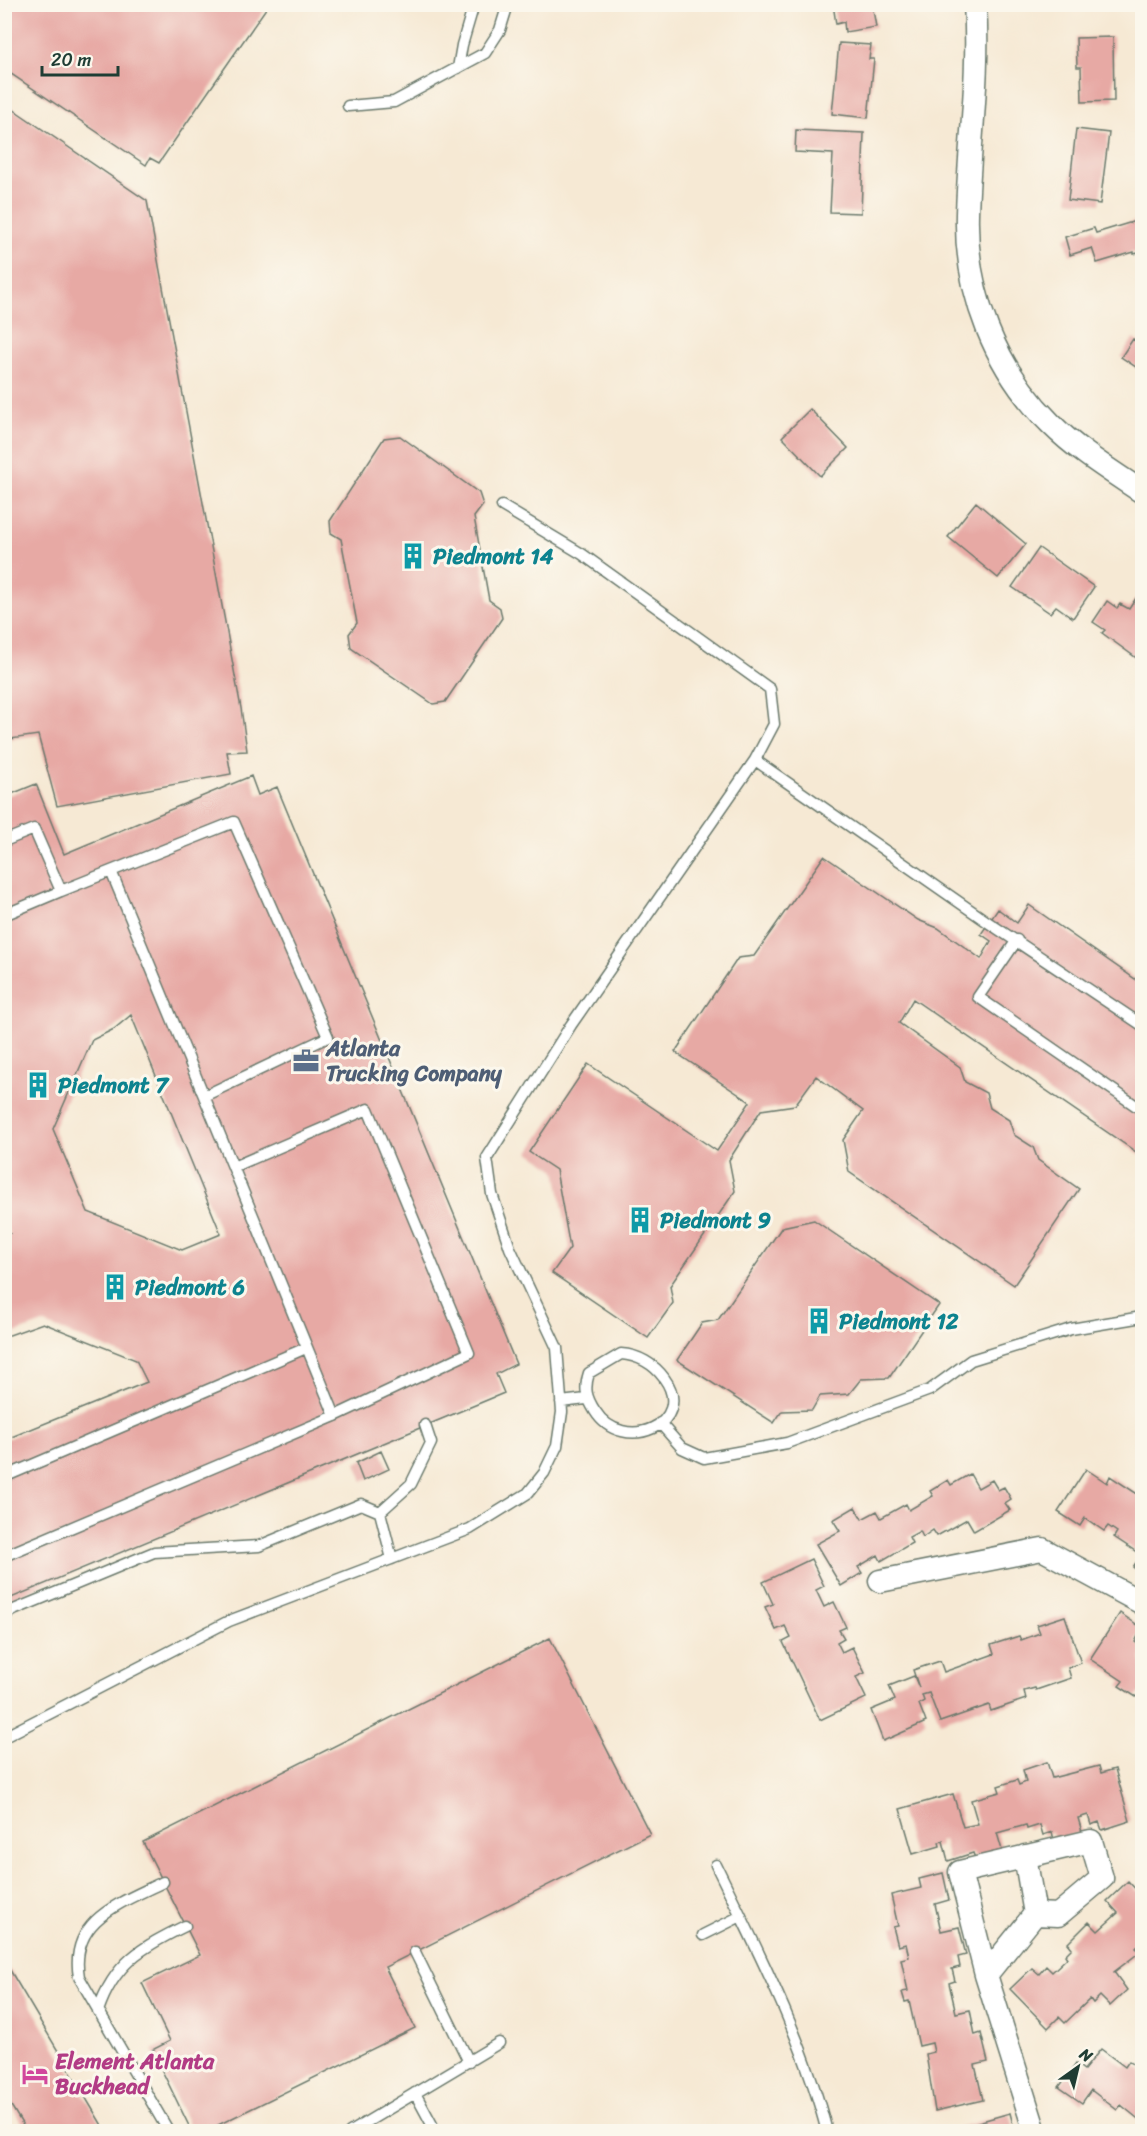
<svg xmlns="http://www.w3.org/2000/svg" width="1147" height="2136" font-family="Sriracha,sans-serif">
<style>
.building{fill:#e7a9a4;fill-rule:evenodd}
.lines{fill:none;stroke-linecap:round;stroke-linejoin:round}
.service-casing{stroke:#6a796c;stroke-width:13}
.minor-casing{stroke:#6a796c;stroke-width:25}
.service{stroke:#fff;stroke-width:10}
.minor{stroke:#fff;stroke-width:22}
.labels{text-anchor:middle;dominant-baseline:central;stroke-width:6;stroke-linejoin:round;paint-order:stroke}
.culture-label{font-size:22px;font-weight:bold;fill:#0d838f;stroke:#fbf7ec;text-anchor:start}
.service-label{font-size:22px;font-weight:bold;fill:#4e5e75;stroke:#fbf7ec;text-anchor:start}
.hotel-label{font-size:22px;font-weight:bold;fill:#b23c85;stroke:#fbf7ec;text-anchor:start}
</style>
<rect width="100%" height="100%" fill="#fbf7ec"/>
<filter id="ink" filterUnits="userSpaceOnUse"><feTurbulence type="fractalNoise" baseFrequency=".0167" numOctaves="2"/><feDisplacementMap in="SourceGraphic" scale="12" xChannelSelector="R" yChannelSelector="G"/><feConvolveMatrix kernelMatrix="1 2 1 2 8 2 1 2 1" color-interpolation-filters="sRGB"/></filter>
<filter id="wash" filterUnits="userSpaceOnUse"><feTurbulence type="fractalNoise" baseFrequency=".008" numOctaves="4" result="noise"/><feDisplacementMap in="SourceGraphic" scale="24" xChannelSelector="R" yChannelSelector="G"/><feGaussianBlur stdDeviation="1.35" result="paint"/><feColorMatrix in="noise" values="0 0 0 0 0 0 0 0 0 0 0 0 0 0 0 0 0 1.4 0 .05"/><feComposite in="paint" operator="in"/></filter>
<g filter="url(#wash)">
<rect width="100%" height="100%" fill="#f6e9d4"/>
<g id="blocks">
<path class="building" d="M4,4H269L159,163L150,158L146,165L4,69Z
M833,4H872L876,27L845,32L844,22L836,24Z
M1113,37L1114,101L1082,102L1081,67H1077L1076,38Z
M839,43L871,45L869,59H874L868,118L832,114Z
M4,103L147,201L241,708L247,751L227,752L231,774L57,806L38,735L4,740Z
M1076,129L1109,133L1100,204L1068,200Z
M796,130L864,133L861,213L830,212L833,154L795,152Z
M1142,219V252L1134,254V252L1097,263L1092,248L1070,255L1065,237L1094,228L1096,233Z
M1133,339L1142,344V371L1121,357Z
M810,409L848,448L820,476L782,437Z
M400,436L479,493L483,505L474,517L489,600L500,608L502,618L445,702L433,704L351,648L349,634L357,623L341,539L331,533L330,521L384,438Z
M976,502L1026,544L998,578L948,537Z
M1039,548L1094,587L1073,618L1056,606L1050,613L1012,587Z
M1136,598L1142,602V610L1139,616L1142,619V662L1102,633L1105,630L1093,622L1107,601L1117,608L1120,604L1129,609Z
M251,776L258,795L277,787L516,1364L496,1374L504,1393L4,1601V1440L147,1382L136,1360L43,1323L4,1337V1235L10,1233L4,1220V797L36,784L64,854ZM131,1015L221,1234L182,1250L88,1212L53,1129L92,1040L114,1029Z
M824,856L918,920L938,928L981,959L991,941L981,934L998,909L1017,923L1029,905L1142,984V1156L913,999L899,1023L960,1067L965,1082L986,1093L990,1108L1009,1120L1014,1135L1033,1147L1038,1160L1079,1189L1014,1285L849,1172L843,1140L863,1111L816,1076L795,1105L761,1110L729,1160L735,1191L670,1286L673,1303L648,1338L552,1273L570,1248L556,1170L529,1152L588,1064L717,1151L750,1102L675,1052L738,958L754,956Z
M814,1220L939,1305L889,1378L861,1379L849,1394L820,1396L812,1410L782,1411L774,1423L677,1360L702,1323L718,1320L782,1227Z
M381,1451L389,1469L363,1481L356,1463Z
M1086,1469L1107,1483L1110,1476L1142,1497V1574L1133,1567L1141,1555L1114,1537L1117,1532L1108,1526L1104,1531L1085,1518L1080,1526L1058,1512Z
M970,1474L978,1488L992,1480L998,1490L1004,1487L1011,1499L1005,1503L1010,1510L974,1531L967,1519L937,1536L933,1530L923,1537L920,1531L909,1537L912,1543L881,1561L878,1555L858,1567L862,1573L841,1586L816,1544L840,1531L833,1520L855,1507L862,1519L877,1511L881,1518L906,1504L909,1510L933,1496L930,1491L948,1480L951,1485Z
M811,1559L824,1586L816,1590L824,1607L834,1602L846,1627L839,1630L844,1638L837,1642L842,1652L852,1647L865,1673L856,1677L866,1698L820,1720L783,1642L791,1638L785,1626L776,1630L765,1607L773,1604L763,1582Z
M1120,1613L1142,1628L1135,1642L1142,1647V1696L1139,1693L1136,1697L1119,1686L1123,1681L1090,1659Z
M1065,1616L1081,1663L1068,1668L1071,1678L1036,1690L1035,1688L1024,1691L1026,1699L991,1711L989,1705L940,1722L929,1693L922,1695L924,1701L919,1704L926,1722L883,1741L871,1710L895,1700L889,1686L914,1676L919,1688L913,1670L940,1661L944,1672L994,1654L991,1645L1019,1636L1021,1640L1040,1633L1037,1625Z
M550,1638L650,1834L385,1967L415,2028L204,2132H192L152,2050L170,2041L142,1983L200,1955L143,1842Z
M1047,1762L1052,1778L1099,1766L1101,1773L1115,1769L1130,1821L1102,1830L1099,1822L1091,1825L1088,1815L1078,1818L1082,1832L1054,1840L1052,1832L1043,1835L1040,1825L1027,1829L1026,1825L997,1833L1002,1850L975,1858L973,1853L948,1861L943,1841L939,1842L940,1846L913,1854L900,1809L953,1794L963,1827L978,1824L971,1800L1000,1792L998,1786L1017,1780L1019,1785L1026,1782L1023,1770Z
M943,1873L949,1900L935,1904L941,1931L959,1927L966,1955L958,1957L960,1967L952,1969L955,1981L949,1983L956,2013L970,2010L975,2035L981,2033L988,2062L975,2065L983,2100L935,2111L926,2054L934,2052L932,2043L919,2046L909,2001L905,2002L902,1992L908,1991L901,1959L909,1957L906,1944L898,1946L893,1927L898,1926L891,1895L921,1888L919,1879Z
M1128,1881L1142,1896V1941L1136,1948L1140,1952L1114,1972L1127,1990L1110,2006L1100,1996L1093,2003L1090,1999L1065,2023L1059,2017L1048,2028L1010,1989L1032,1968L1039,1974L1046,1966L1052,1972L1067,1958L1065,1955L1072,1948L1068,1943L1089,1922L1098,1931L1118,1913L1107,1901Z
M4,1960L106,2132H27L4,2094Z
M1101,2049L1125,2067L1129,2061L1142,2071V2122L1121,2105L1117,2110L1091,2090L1082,2103L1059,2087L1076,2064L1084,2070Z
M1010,2113L1015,2132H958L957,2128Z"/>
</g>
</g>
<g filter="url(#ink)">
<use href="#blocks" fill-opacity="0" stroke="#6a796c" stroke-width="1.5"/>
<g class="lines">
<g class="service-casing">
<path id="service" d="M458,68L462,45L474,4
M348,106L394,102L485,53L500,30L508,4
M755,760L989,923L1142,1025
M4,841L34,829L61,891L4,915
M111,871L204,1096
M61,891L234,822L328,1037L204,1096L335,1416
M1017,940L978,997L1142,1110
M621,1354C638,1355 654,1364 664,1378C697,1423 623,1456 595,1411C586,1397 584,1389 589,1373Z
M561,1402L586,1399
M660,1423L682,1448L704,1458L787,1443L930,1390L971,1360L1071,1329L1142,1317
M4,1477L306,1348
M380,1512L411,1484L431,1443L425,1425
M4,1556L335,1416L469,1353L368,1109L233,1167
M4,1614L154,1552L259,1546L361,1504L380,1512L392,1559
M4,1737L229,1621L470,1529L528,1493L544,1473L557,1446L562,1412L557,1348L510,1248L492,1194L487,1158L571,1025L755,760L774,724L770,689L582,554L502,506
M716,1865C757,1949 804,2040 827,2132
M163,1882C121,1903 69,1919 79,1977L169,2132
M703,1935L741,1916
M415,1952L469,2062
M98,2011C114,1963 142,1947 185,1926
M415,2093L436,2132
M350,2132L499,2043"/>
</g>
<g class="minor-casing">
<path id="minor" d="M975,4C980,74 969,144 967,214C965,293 995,369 1051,424C1078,451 1111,471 1142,492
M880,1581L1042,1549L1142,1603
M1025,1856L1035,1914
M986,1975L1035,1914L1058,1915L1102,1878L1091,1841L960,1872L986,1975L1035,2132"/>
</g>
<use href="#service" class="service"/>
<use href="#minor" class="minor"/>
</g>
</g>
<defs>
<g id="building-bare" transform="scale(2.07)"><path d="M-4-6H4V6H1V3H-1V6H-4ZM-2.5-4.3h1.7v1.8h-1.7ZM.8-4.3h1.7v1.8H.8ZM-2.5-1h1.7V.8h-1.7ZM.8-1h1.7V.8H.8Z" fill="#0f9aa8" stroke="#fbf7ec" stroke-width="2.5" paint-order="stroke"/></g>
<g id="office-bare" transform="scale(2.07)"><path d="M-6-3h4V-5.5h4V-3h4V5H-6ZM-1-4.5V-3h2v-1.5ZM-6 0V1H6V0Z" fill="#5c6f8a" stroke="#fbf7ec" stroke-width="2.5" paint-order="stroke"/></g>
<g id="hotel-bare" transform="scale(2.07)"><path d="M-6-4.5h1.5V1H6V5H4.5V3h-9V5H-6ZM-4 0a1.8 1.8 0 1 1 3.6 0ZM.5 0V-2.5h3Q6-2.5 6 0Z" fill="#d1479c" stroke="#fbf7ec" stroke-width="2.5" paint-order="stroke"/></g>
</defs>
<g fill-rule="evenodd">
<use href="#building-bare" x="413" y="556"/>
<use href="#office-bare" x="306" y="1061"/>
<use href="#building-bare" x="38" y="1085"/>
<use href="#building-bare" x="640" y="1220"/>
<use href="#building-bare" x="115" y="1287"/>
<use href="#building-bare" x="819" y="1321"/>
<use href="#hotel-bare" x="35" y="2074"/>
</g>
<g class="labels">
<g class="culture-label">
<text x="433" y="556">Piedmont 14</text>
<text x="58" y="1085">Piedmont 7</text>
<text x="660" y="1220">Piedmont 9</text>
<text x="135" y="1287">Piedmont 6</text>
<text x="839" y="1321">Piedmont 12</text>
</g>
<g class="service-label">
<text x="326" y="1048">Atlanta<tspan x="326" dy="25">Trucking Company</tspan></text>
</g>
<g class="hotel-label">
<text x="55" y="2061">Element Atlanta<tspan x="55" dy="25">Buckhead</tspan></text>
</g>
</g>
<rect width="1147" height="2136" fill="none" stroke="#fbf7ec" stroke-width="24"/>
<g transform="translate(1078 2067) rotate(34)" stroke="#fbf7ec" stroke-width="4.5" paint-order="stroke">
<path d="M0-4.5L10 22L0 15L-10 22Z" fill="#1f3d34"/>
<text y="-9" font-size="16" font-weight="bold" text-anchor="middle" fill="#1f3d34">N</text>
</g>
<path d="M42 66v9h76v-9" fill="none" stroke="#1f3d34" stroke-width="3"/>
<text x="51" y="66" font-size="18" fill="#1f3d34" stroke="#fbf7ec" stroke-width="4.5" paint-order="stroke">20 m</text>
</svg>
